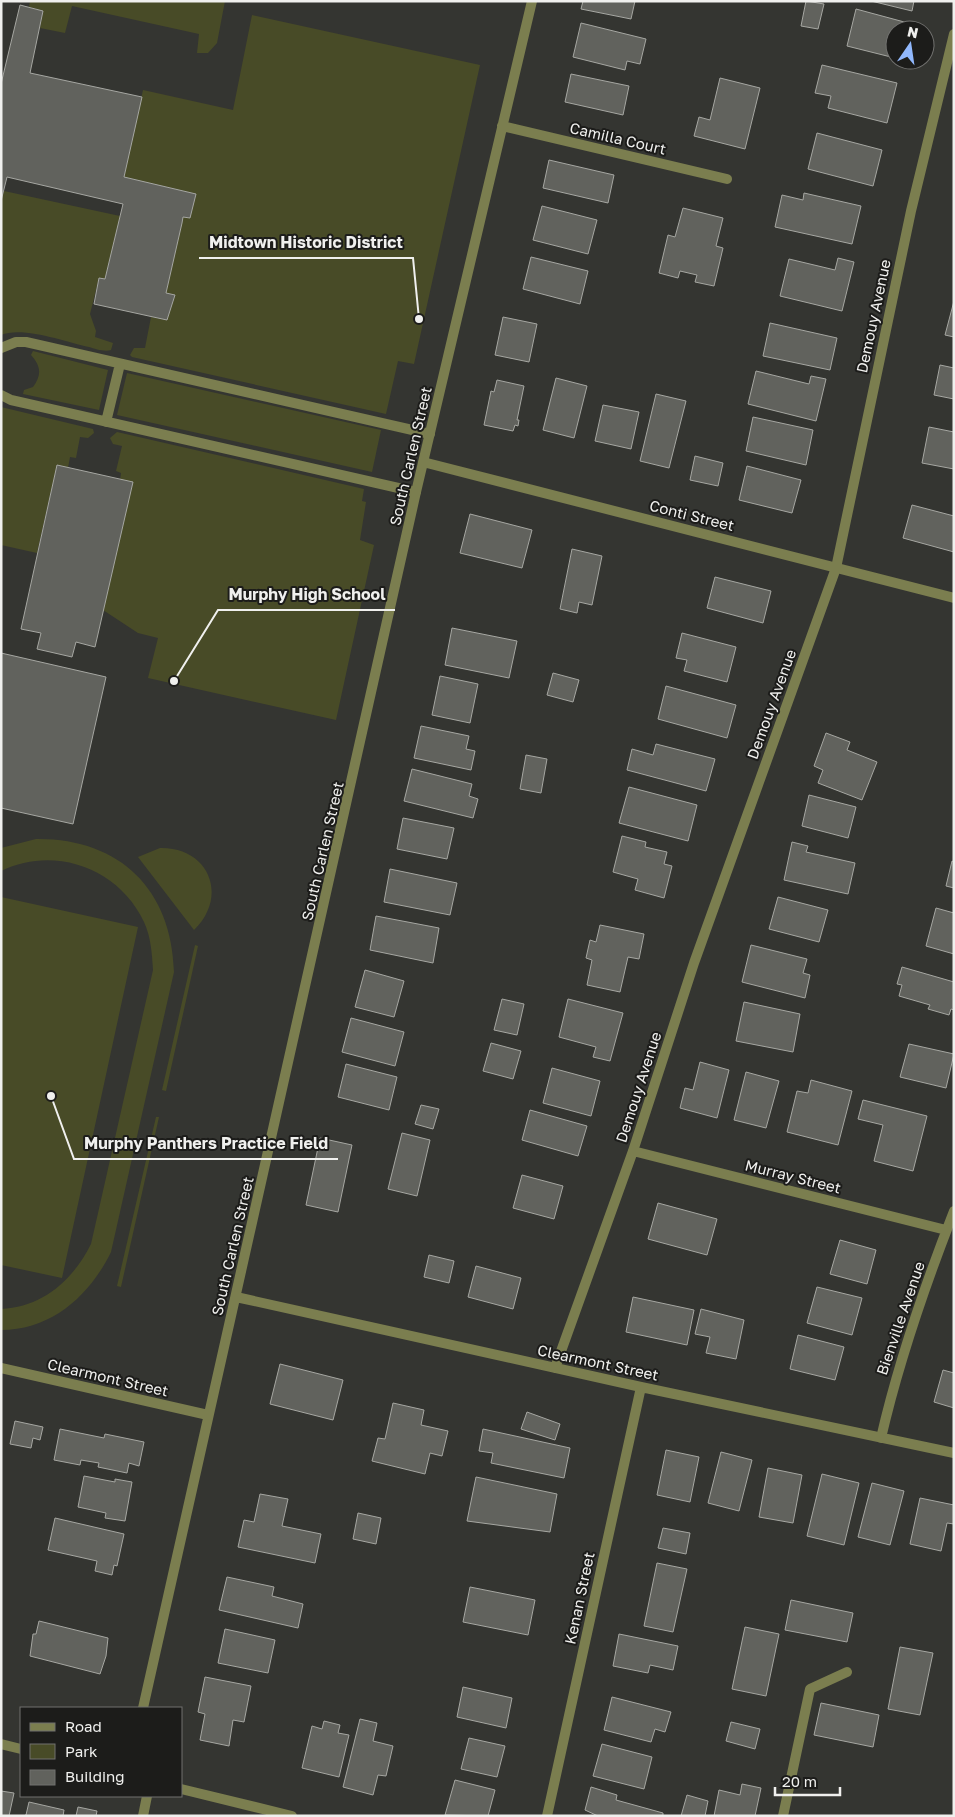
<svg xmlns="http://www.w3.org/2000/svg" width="955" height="1817" font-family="'Golos Text',sans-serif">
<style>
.green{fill:#484b27}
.building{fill:#61625d;stroke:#a6a7a2}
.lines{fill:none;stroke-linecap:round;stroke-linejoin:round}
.lane{stroke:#7b7e4f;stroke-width:10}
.street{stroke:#7b7e4f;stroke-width:10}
.labels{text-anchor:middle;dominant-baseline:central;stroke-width:4;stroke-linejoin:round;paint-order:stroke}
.street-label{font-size:15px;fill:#f0f0ee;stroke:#1c1c1a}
.leader{fill:none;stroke:#f0f0ee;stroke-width:2}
.callout-dot{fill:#f0f0ee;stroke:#1c1c1a;stroke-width:2}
.callout-label{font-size:16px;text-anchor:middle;font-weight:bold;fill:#f0f0ee;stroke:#1c1c1a;stroke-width:4;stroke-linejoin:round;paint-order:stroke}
</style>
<rect width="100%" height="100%" fill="#343531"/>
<path class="green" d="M30,1H225L217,43L208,53H197L199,34L72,6L65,33L40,28L43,11L29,7Z
M252,15L480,65L414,364L398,361L386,414L132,357L130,355L134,348H145L151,317L167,320L175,295L166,293L183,217L190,218L196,194L124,177L143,90L233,110Z
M4,191L120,216L105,279L99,278L90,314L96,331L95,337L113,343L111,350C105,352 95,349 89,347C65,342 23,326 1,335V201Z
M33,351L108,370L99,410L23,394L24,390L33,387C42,375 41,366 31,355Z
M127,373L381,430L372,472L117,415Z
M1,407L93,429L94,433L88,438L80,437L76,458L70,457L68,468L57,465L37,553L1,545Z
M117,432L364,489L362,501L366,502L360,540L374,545L336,720L148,678L158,638L138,633L103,610L121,473L116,471L122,446L113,444L110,438Z
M36,839C119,838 172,889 174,972L111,1252C90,1295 52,1330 1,1330V1309C43,1307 73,1280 91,1244L153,970C152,954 151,937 144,922C119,868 54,845 1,871V848Z
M160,848C209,847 229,896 194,930L138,857Z
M1,897L138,927L62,1278L1,1265Z
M195,945L198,946L166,1091L162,1090Z
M156,1117H159L121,1287L117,1286Z"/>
<path class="building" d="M583,1H635L631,19L581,9Z
M806,1L824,4L818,29L801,26Z
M871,1H914L912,11Z
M20,5L43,11L30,73L142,97L124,177L196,194L190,218L183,217L182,223L166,293L175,295L167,320L94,304L99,278L105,279L123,204L7,177L1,201V84Z
M856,9L908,23L906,30H895V58L847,46Z
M581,23L646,39L640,64L627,61L625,70L573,57Z
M822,65L897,83L887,123L828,108L831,96L815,93Z
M571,74L629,86L623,115L565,102Z
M720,78L760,88L745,149L694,136L699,117L710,120Z
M817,133L882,150L873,186L808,169Z
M549,160L614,175L608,203L543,188Z
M804,193L861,206L852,244L775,227L782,195L803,200Z
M542,206L597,220L588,254L533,240Z
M683,208L723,218L716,246L723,248L714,286L695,282L697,275L680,271L678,278L659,273L668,235L675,237Z
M531,257L588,271L580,304L523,289Z
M838,258L854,262L842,311L780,296L789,259L835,270Z
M954,301V337L945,335Z
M503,317L537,324L529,362L495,355Z
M770,323L837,338L830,370L763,356Z
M940,365L954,368V399L934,395Z
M756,371L809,384L811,376L826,379L816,421L748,404Z
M556,378L587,386L574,438L543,430Z
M497,380L524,386L517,420H519L518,426L515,425L513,431L484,425L491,391L494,392Z
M656,394L686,401L669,468L640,461Z
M603,405L639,412L631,449L595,441Z
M753,417L813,430L806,465L746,451Z
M929,427L954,432V469L922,463Z
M695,456L723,463L718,486L690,480Z
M57,465L133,482L95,647L76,642L72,657L37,649L41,633L21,629Z
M747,466L801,480L792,513L739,500Z
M912,505L954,516V552L903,538Z
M470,514L532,530L522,568L460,553Z
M572,549L602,556L592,605L579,602L577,613L560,609Z
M715,577L771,591L763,623L707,608Z
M452,628L517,641L509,678L445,665Z
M682,633L736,647L727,682L684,671L687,660L676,658Z
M1,653L106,677L73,824L1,808Z
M553,673L579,680L573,702L547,695Z
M440,676L478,684L470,723L432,715Z
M666,686L736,705L727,738L658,719Z
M421,726L469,736L466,749L475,751L471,770L414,758Z
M826,733L850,742L847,750L877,762L862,800L818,783L823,770L814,766Z
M656,744L715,759L706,791L627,770L632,749L653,755Z
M526,755L547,759L541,793L520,789Z
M412,769L472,784L469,796L478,799L473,818L404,801Z
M629,787L697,805L688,841L619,823Z
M809,795L856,807L848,838L802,826Z
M403,818L454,828L447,859L397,849Z
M622,836L646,842L645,847L667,852L664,864L672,866L664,898L635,890L638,879L613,872Z
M792,842L808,846L806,852L855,863L848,894L784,880Z
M952,861L954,862V888L946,886Z
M390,869L457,883L450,915L384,902Z
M778,897L828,910L819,942L769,929Z
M936,908L954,913V954L926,946Z
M376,916L439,928L433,963L370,950Z
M600,925L644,934L639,959L628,957L620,992L587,985L592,960L586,958L590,940L596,942Z
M751,945L807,959L803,973L810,975L805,998L742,982Z
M902,967L954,982V1010L951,1009L949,1015L928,1009L930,1005L899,996L902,985L897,984Z
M365,970L404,981L394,1017L355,1007Z
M502,999L524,1004L517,1035L494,1030Z
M568,999L623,1013L610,1061L593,1057L596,1047L559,1037Z
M744,1002L800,1014L793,1052L736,1041Z
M351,1018L404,1032L395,1066L342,1052Z
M491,1043L521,1051L513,1079L483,1071Z
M909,1044L954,1054L946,1088L900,1077Z
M700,1062L729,1070L717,1118L680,1108L685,1088L693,1090Z
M346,1064L397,1077L389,1110L338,1097Z
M552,1068L600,1081L591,1116L543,1103Z
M746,1072L779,1081L766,1128L734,1120Z
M811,1080L852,1091L838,1145L787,1132L797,1091L808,1093Z
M863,1100L927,1116L913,1171L874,1161L883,1125L858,1119Z
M421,1105L439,1109L433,1129L415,1124Z
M530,1110L587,1126L578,1156L522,1140Z
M402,1133L430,1140L417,1196L388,1189Z
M320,1138L352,1145L338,1212L306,1205Z
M522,1175L563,1186L554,1219L513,1208Z
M658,1203L717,1219L707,1255L648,1239Z
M840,1240L876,1250L867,1284L830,1274Z
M429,1255L454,1261L449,1283L424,1277Z
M476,1266L521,1278L513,1309L468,1297Z
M817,1287L862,1298L852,1335L807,1323Z
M633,1297L694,1310L687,1345L626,1332Z
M701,1309L744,1320L736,1359L706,1353L710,1337L695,1334Z
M798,1335L844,1347L835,1380L790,1369Z
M280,1364L343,1380L333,1420L270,1404Z
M943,1370L954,1373V1408L934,1402Z
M393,1403L424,1410L421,1425L448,1431L442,1456L430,1453L425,1474L372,1461L378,1438L385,1439Z
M527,1412L560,1424L555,1440L521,1429Z
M15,1421L43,1427L40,1440L33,1438L31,1448L10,1444Z
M60,1429L104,1438L105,1434L144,1442L139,1466L129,1463L127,1473L98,1467L99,1463L81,1460L80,1465L54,1460Z
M483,1429L570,1448L564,1478L491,1463L493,1453L479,1451Z
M666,1450L699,1457L690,1502L657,1495Z
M721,1452L752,1460L739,1511L708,1503Z
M768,1468L802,1475L793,1523L759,1517Z
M822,1474L859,1483L844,1545L807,1536Z
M84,1476L115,1482V1479L132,1482L125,1521L105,1518L106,1513L78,1507Z
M476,1477L557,1494L550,1532L467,1521Z
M872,1483L904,1491L890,1545L858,1537Z
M260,1494L288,1499L282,1526L321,1534L315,1563L238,1547L244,1520L254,1522Z
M920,1498L954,1505V1524L947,1523L941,1551L910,1544Z
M358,1513L381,1518L376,1544L353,1539Z
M55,1518L124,1534L117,1566L114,1565L112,1575L95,1571L97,1561L48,1550Z
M663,1528L690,1533L686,1554L658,1548Z
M657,1563L687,1569L673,1632L644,1626Z
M227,1577L274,1587L272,1596L303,1604L298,1628L219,1610Z
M470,1587L535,1600L528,1635L463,1622Z
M791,1600L853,1613L847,1642L785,1630Z
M39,1621L108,1638L106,1656L100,1674L30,1656L33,1634H36Z
M745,1627L779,1634L766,1696L732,1689Z
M225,1629L275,1640L268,1673L218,1663Z
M619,1634L678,1646L673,1670L650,1665L648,1673L613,1666Z
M900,1647L933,1653L920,1715L888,1709Z
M205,1677L251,1686L244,1722L233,1720L229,1746L200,1740L205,1714L198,1712Z
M463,1687L512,1698L506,1728L457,1717Z
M612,1697L671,1712L665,1732L655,1729L651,1742L604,1730Z
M821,1703L879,1715L873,1747L814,1735Z
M360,1719L377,1723L373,1741L393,1746L386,1776L378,1775L373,1795L343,1787Z
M324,1721L340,1725L338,1733L349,1735L339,1777L302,1768L312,1726L322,1729Z
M731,1722L760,1729L755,1749L726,1741Z
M469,1738L505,1746L497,1777L461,1769Z
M602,1744L652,1757L644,1789L593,1776Z
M455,1780L495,1790L488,1816L445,1815Z
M742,1784L761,1788L755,1816H714L719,1790L740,1795Z
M591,1787L617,1795L616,1800L663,1813V1816H598L585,1810Z
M1,1791L14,1793L9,1816H1Z
M687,1795L708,1801L705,1816H681Z
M29,1802L64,1810L63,1816H23L26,1815Z
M78,1807L97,1811L96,1816H76Z"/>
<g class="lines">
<path class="lane" d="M1,348L16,342H26L430,434
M1,395L11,400L416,492
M106,422L120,364"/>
<path class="street" d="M502,126L727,179
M423,462L954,598
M633,1151L946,1230
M236,1297L641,1387L954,1453
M1,1368L208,1415
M555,1368L633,1151L694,963L836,568L911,211L954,34
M881,1438C899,1360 925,1285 954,1211
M143,1708L416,492L532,1
M1,1744L21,1749
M181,1789L292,1816
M143,1816L147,1796
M547,1816L641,1387
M783,1816L810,1689L847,1672"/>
</g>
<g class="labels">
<g class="street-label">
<text transform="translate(618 138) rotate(13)">Camilla Court</text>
<text transform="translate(873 316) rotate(-78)">Demouy Avenue</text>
<text transform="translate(410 456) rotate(-77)">South Carlen Street</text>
<text transform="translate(692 515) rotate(14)">Conti Street</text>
<text transform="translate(771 704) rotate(-70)">Demouy Avenue</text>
<text transform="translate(322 851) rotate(-77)">South Carlen Street</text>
<text transform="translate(638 1087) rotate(-72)">Demouy Avenue</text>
<text transform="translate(793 1176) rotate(14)">Murray Street</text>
<text transform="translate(232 1246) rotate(-77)">South Carlen Street</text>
<text transform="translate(900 1318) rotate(-71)">Bienville Avenue</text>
<text transform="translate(598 1362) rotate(12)">Clearmont Street</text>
<text transform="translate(108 1377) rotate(13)">Clearmont Street</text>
<text transform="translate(579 1598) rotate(-78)">Kenan Street</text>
</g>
</g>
<path class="leader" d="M419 319L413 258H199M174 681L218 610H395M51 1096L74 1159H338"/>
<g class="callout-dot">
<circle cx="419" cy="319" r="5"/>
<circle cx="174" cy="681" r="5"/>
<circle cx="51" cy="1096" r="5"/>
</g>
<g class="callout-label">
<text x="306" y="248">Midtown Historic District</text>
<text x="307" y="600">Murphy High School</text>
<text x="206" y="1149">Murphy Panthers Practice Field</text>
</g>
<rect width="955" height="1817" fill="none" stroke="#f0f0ee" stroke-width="5"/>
<rect x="20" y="1707" width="162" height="90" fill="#1c1c1a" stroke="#71716f"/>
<rect x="30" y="1723" width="25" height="8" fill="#7b7e4f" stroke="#71716f"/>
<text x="65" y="1732" font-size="15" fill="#f0f0ee">Road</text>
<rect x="30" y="1744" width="25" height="15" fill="#484b27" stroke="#71716f"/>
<text x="65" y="1757" font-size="15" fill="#f0f0ee">Park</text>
<rect x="30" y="1770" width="25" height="15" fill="#61625d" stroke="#71716f"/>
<text x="65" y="1782" font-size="15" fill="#f0f0ee">Building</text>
<g transform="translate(910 45) rotate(13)"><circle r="24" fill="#1c1c1a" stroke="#71716f"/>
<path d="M0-4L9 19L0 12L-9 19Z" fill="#91b8fd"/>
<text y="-8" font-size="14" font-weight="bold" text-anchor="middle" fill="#f0f0ee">N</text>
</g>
<path d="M775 1787v8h65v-8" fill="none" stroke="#f0f0ee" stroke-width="2.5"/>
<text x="782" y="1787" font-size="15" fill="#f0f0ee" stroke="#1c1c1a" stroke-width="4" paint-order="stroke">20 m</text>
</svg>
